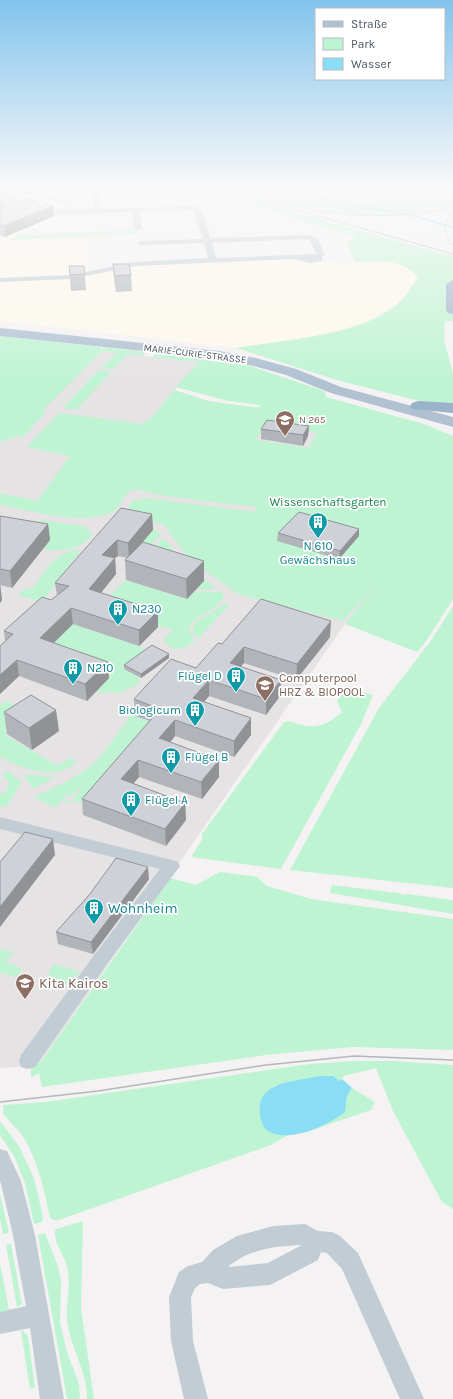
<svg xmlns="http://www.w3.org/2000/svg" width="453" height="1399" font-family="Karla,sans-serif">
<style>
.commercial{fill:#fef9ec}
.education{fill:#e5e3e4}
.green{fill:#bff4d3;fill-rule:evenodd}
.water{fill:#89ddf4}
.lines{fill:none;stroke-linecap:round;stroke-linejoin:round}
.stream{stroke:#89ddf4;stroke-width:2}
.minor{fill:#c2ccd4;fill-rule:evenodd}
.primary{fill:#b0c1d2;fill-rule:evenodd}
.trunk{fill:#9bb2cb;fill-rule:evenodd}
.tram-far1{stroke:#b4b7bd;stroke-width:1}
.tram{stroke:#b4b7bd;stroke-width:1.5}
.wall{fill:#b1b4b9}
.shaded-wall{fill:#909296}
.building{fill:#ced1d7;stroke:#909296}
.labels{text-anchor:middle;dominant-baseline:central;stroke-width:3.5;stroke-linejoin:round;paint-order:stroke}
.far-street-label{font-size:10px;fill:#485561;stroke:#fff}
.far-education-label{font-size:10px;fill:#785e54;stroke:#fff;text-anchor:start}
.park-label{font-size:12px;fill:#10854b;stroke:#fff}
.culture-label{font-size:12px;fill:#0d838f;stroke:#fff;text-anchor:start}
.education-label{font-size:12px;fill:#785e54;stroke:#fff;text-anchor:start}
.near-culture-label{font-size:14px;fill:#0d838f;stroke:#fff;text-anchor:start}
.near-education-label{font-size:14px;fill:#785e54;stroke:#fff;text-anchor:start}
</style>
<rect width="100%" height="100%" fill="#f4f2f2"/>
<path class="commercial" d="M0,199L61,213L60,219L6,240L86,237L88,272L138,263L300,256L320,261L349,263L397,262L410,268L418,277L408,292L397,304L369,321L331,333L236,348L0,321Z"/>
<path class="education" d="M102,351L199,362L175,390L208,401L260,408L326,434L382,577L345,624L38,1066L0,1068V442L16,435Z"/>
<path class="green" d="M197,186H208L240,197L453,256V321H445L444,341L453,373V403L431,404L337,380L236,348C283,340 360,336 398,304C406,296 412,286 418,277C401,258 379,261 356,262L347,243L356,237L245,203Z
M220,186H453V205L415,212L388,214L391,215C333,217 274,205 220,186Z
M137,230L138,234L9,240L24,233L29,235Z
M0,336L100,347L102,351L103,347L145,352L143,356L128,354L113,369L102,368L116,353L102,351L42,411L46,412L23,437L16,436L0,442Z
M155,353L250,366L324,391L326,397L424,424L453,436V599L427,640L417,652L345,624L376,584L343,621L238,594L190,560L164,525L133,515L128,507L132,501L146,498L255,512L257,507C223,503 189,500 155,494C149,493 140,489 134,490C122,492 122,507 114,511C83,527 32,511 0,505V493L37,501L70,456L27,447L59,413L143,424L147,420H150L174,390L208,401L260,408L259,405L228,401L176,387L199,362L153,357ZM267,423L317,433L309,448L256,440Z
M99,370L111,372L76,410L63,408Z
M40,520L84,526L92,533V536C80,550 60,552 43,549L37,524Z
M153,527L161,535L148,547L129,558Z
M162,539L169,544L181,561L217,589L196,590L204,581L135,566Z
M79,550L80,551L43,601L18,596L23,590L32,589C44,573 56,550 79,550Z
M126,580L186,599L193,592H221L224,596C218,613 195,612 189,629L195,641L184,648L174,649L164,642L165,638L173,630L97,607Z
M226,603L229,605L198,639L193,633V627L195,623Z
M453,606V888L290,870L379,708L430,642Z
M73,624L139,646L148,652L138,676V680L141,683L119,693L95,692L109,678L40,656Z
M347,688L373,695L361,724L281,869L191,857L202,840V834L284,722C292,720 299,725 306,726C320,728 332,721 342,712L337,701Z
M6,701L35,713L5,735L58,766L70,758L77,762C55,782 23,769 0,757V705Z
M131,715L161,725L83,804L72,800L81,789L79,788L71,796L67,794L64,798L71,801L70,803L62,800L55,808L34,797C58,786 84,775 102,755C112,742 121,728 131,715Z
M10,772L21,782L10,802L5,807L0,806V794L6,792L9,782L2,774Z
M23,774L55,777L33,789Z
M220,872L257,877L267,886L311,899L453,919V1050L353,1047L266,1055L42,1087L39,1073L31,1078V1063L41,1062L170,878L196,885Z
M332,885L398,893L404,895L406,894L453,900V914L330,893Z
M0,949L14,953L5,961L22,969L17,977L0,973Z
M53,964L80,972L66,985L48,976Z
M354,1061H394L453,1065V1209L442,1202L393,1111L376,1068L344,1076L339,1081L319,1076L274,1086L275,1134L288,1135L271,1145L56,1221L50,1218C44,1189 38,1160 22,1135C16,1128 9,1121 3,1114V1105L45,1102L310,1064Z
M352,1088L375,1102L371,1110L301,1134L339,1117L345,1112L347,1096Z
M0,1121L19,1146L34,1178L43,1217L42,1222L34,1224L25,1183L15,1158L0,1135Z
M0,1194L9,1233L3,1234L0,1219Z
M83,1221L81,1308L94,1399H87C88,1371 69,1347 67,1318C66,1299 72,1282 66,1263C63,1254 51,1237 56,1229Z
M45,1233L58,1266L61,1281L60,1323L67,1352L79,1384L80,1399H67L38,1235Z
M11,1244L22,1304L17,1307L6,1245Z
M0,1263L9,1310L0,1313Z
M21,1331H23L28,1336L35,1388L30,1389Z"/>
<path class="water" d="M319,1076H333L339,1081L342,1079L352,1088L347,1096L345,1112C330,1125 287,1144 268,1131C260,1126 258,1107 261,1100C263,1095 269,1089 274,1087C284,1081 307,1079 319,1076Z"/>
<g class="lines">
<path class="stream" d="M254,186L303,193L326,200L414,216L453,227"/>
<path class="minor" d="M0,186C9,186 20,191 29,191C37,190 42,186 51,186L37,193L72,202L68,204L0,188Z
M91,186H97L101,209L195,206L202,210L210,238L311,235L318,240L325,255L322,257V261L309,263L295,259L136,266L71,279L0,282V278L71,275L136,262L208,258L204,243L141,245L137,243L141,241L203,239L193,210L139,212L142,228L138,230L134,228L132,212L59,214L0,201V197L59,210L94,209ZM309,239L317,254L216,258L212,243Z
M0,817L172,860L178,862L180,866L107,964L35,1067L28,1069L21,1067L19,1061L21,1055L95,954L160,869L0,829Z
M0,1149L7,1151L21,1181L35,1235L64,1399H40L30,1328L0,1334V1312L26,1306L13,1235L0,1180Z
M305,1224L318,1231L332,1232L340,1236L358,1253L424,1399H400L342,1269L327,1253L321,1252L318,1260L270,1285L223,1289L208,1283L200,1284L195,1288L191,1297L193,1341L208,1399H184L171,1341L169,1297L179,1272L188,1266L202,1262L213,1250L237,1236L273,1226ZM302,1245L268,1263L228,1267C248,1249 276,1246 302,1245Z"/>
<path class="primary" d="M0,328L219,351L256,358L296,369L341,387L453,417V427L331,393L286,375L254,366L219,359L0,336Z"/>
<path class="trunk" d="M453,280V314L448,313L446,310V284Z
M418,401L453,403V413L412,409L410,406L412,403Z"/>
<path class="tram-far1" d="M212,186L453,254
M314,211C361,217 406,218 453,207
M453,213C442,224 443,234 453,245"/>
<path class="tram" d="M0,1102L98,1091L266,1065L354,1056L453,1060"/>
</g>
<path class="wall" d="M0,192L15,202L38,206L40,207L53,206L54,216L5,237L0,235Z
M113,264L131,275L132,291L116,292L114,280Z
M69,266H84L86,290L71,291Z
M309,426L308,436L303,446L261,439V429Z
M152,514L153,530L137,548L204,561V581L187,599L126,580L125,560L127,558L118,556L115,558L116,574L101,593L158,627L139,646L73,624L54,643L109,678L87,701L19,676L0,694V646L5,641L4,631L51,600L57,595L55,583Z
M0,516L48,524L50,540L12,588L0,585L2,600L0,603Z
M278,533L359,536L339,559L277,541Z
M330,637L296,680L244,663L241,667L280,696L266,715L209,696L204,702L251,735L234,757L175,736L170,743L219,777L202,799L139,777L133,783L185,803L186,820L166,846L83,815L82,799L150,721L135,716L134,699L196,668L222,644Z
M169,654V658L141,678L124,669V665Z
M4,712L59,731L32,750L7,734Z
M149,879L93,954L58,944L56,932Z"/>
<path class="shaded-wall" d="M38,202L39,212L53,206L54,216L5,237L4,226L37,204Z
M309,426L308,436L303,446V435Z
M152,514L153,530L129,558L128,543Z
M48,524L50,540L12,588L10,571Z
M359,529V536L339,559L340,551Z
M117,540L118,556L115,558L116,574L91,605L89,589L102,555Z
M204,561V581L187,599L186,579Z
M0,583L2,600L0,603Z
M71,608L73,624L42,654L40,638Z
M158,611V627L139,646V630Z
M331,621L330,637L296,680L297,664Z
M244,647V663L230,679V663Z
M169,654V658L141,678V674Z
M17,660L19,676L0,694V675Z
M108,662L109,678L87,701L85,684Z
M209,680V696L193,714V698Z
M281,680L280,696L266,715V699Z
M56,710L59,731L32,750L29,728Z
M251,718V735L234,757V741Z
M175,720V736L160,755L159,738Z
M138,760L139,777L123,796L121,779Z
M219,760V777L202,799L201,782Z
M185,803L186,820L166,846L165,829Z
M53,839L55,855L0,927V907Z
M148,867L149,879L93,954L91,942Z"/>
<path class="building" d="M0,192L14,196L15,202L23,198L38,202L37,204L40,207L47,204L53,206L4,226L0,225V208L7,205L0,203Z
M113,264H129L131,275L115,276Z
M69,266H84L85,274L70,275Z
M267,420L309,426L303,435L261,429Z
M121,508L152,514L128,543L117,540L102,555L115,558L89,589L158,611L139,630L71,608L40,638L108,662L85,684L17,660L0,675V646L13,634L4,631L42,597L51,600L69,586L55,583Z
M299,512L359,529L340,551L278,533Z
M0,516L48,524L10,571L0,569Z
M143,542L204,561L186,579L125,560Z
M261,599L331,621L297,664L244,647L230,663L281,680L266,699L209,680L193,698L251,718L234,741L175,720L159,738L219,760L201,782L138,760L121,779L185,803L165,829L82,799L160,709L134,699L171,659L196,668L218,643L222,644Z
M152,645L169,654L141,674L124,665Z
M31,695L56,710L29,728L4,712Z
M25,832L53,839L0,907V862Z
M116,858L148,867L91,942L56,932L90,894Z"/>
<linearGradient id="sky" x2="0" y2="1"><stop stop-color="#82c4ed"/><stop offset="0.49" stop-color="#faf9f9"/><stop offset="1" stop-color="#faf9f9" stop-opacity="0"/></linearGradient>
<rect width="453" height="382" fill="url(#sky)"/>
<defs>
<g id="university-pin" transform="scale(1)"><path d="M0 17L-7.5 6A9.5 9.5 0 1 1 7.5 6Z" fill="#8d6e63" stroke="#fff"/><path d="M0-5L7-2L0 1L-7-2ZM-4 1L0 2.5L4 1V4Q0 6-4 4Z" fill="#fff"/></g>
<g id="building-pin" transform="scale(1)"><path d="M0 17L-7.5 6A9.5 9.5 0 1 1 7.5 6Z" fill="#0f9aa8" stroke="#fff"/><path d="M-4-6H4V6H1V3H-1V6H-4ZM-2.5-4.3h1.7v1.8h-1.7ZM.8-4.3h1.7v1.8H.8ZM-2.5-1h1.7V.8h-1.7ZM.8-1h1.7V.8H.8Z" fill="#fff"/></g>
<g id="school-pin" transform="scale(1)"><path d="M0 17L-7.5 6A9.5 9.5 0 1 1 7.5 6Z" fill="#8d6e63" stroke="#fff"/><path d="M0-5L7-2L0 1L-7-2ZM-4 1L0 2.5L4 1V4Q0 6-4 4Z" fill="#fff"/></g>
</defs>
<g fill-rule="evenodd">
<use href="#university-pin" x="285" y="420"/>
<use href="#building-pin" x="318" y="522"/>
<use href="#building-pin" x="118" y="609"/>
<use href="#building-pin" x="73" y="668"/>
<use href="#building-pin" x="236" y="676"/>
<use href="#university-pin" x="265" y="685"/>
<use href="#building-pin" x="195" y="710"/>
<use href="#building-pin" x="171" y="757"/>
<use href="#building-pin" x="131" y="800"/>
<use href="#building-pin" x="94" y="908"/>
<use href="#school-pin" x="25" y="983"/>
</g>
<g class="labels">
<g class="far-street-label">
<text transform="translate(195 354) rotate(7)">MARIE-CURIE-STRASSE</text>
</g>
<g class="far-education-label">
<text x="299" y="420">N 265</text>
</g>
<g class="park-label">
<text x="328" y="502">Wissenschaftsgarten</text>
</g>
<g class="culture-label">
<text x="318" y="546" text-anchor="middle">N 610<tspan x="318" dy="14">Gewächshaus</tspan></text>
<text x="132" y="609">N230</text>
<text x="87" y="668">N210</text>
<text x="222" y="676" text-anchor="end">Flügel D</text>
<text x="181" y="710" text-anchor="end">Biologicum</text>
<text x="185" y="757">Flügel B</text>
<text x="145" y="800">Flügel A</text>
</g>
<g class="education-label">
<text x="279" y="678">Computerpool<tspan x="279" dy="14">HRZ &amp; BIOPOOL</tspan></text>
</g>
<g class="near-culture-label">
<text x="108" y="908">Wohnheim</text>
</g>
<g class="near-education-label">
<text x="39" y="983">Kita Kairos</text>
</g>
</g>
<rect x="315" y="8" width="130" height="72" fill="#ffffff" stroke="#b6bbc0"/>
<rect x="323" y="21" width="20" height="6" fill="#b0c1d2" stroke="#b6bbc0"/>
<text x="351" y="28" font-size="12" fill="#485561">Straße</text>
<rect x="323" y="38" width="20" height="12" fill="#bff4d3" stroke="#b6bbc0"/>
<text x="351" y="48" font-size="12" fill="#485561">Park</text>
<rect x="323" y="58" width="20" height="12" fill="#89ddf4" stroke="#b6bbc0"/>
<text x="351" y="68" font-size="12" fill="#485561">Wasser</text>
</svg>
